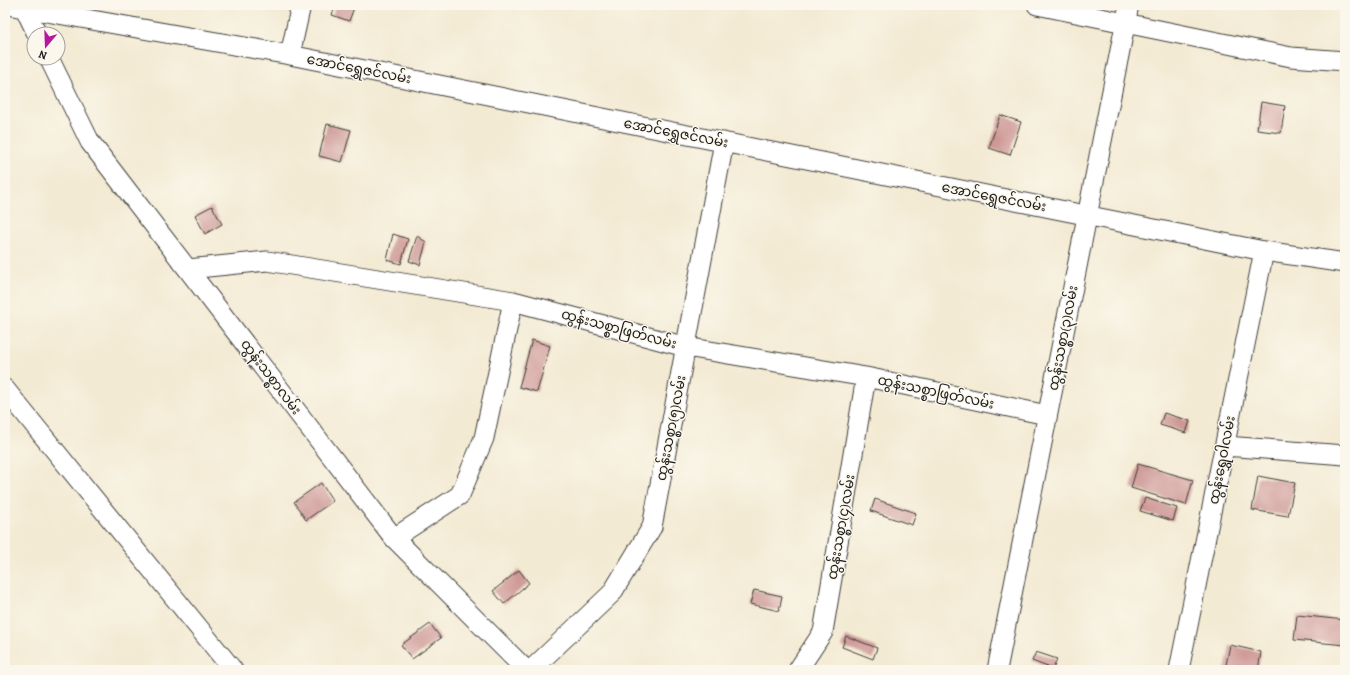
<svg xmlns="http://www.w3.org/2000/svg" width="1350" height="675" font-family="Alegreya,'Noto Sans Myanmar',serif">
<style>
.building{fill:#ce9896}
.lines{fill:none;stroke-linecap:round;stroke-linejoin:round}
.street-casing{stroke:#3c3b37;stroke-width:21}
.street{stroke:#fff;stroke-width:19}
.labels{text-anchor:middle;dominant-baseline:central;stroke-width:3;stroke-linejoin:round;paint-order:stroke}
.street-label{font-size:14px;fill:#1c1c1c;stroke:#fbf7ec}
</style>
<rect width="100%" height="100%" fill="#fbf7ec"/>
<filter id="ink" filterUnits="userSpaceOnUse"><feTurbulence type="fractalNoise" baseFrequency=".025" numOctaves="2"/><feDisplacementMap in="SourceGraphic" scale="8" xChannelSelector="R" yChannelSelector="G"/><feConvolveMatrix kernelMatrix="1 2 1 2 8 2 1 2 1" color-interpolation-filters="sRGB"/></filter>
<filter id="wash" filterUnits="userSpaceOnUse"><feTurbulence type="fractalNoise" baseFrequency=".012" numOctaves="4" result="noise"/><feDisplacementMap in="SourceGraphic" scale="16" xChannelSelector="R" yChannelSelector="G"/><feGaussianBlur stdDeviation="0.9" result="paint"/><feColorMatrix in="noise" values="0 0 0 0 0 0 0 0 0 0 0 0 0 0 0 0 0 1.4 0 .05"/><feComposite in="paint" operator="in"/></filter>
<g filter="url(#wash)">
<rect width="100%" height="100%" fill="#f3ead3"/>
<g id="blocks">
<path class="building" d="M336,5H355L349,21L332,15Z
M1261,102L1285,106L1281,133L1257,130Z
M1000,115L1021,122L1010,155L989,148Z
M327,124L351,130L342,162L319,156Z
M212,206L222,224L205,234L195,215Z
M393,234L408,239L401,264L387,260Z
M417,236L426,242L420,265L409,261Z
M532,340L550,346L537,392L519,387Z
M1164,413L1190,421L1186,433L1160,425Z
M1138,464L1193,480L1186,505L1131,488Z
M1258,476L1295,483L1288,516L1252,510Z
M321,483L333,501L306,520L294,502Z
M1145,498L1177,508L1173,521L1140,511Z
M875,499L916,513L912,525L871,511Z
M519,570L529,583L504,604L493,591Z
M754,590L782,596L779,611L750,604Z
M1297,615L1345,620V645L1294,640Z
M430,624L441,638L412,659L401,645Z
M846,636L877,648L873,659L842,647Z
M1230,645L1261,652L1258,670H1225Z
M1036,652L1057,659L1053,669L1032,661Z"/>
</g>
</g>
<g filter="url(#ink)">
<use href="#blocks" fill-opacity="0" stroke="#3c3b37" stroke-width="1"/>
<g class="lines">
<g class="street-casing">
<path id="street" d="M7,5L290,55L1264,251L1345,263
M1037,5L1291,57L1345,61
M25,9L37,34
M290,55L301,5
M49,58L90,142L394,538L526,670
M188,269L267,261L513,301L686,347L866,377L1047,415
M5,389L233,670
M1225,446L1345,455
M394,538L460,495L484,438L513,301
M531,670L612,593L652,527L724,142
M798,670L823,632L866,377
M997,670L1129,5
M1179,670L1264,251"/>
</g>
<use href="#street" class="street"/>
</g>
</g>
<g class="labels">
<g class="street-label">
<text transform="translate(359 69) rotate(11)">အောင်ရွှေဇင်လမ်း</text>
<text transform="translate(676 133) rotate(11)">အောင်ရွှေဇင်လမ်း</text>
<text transform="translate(994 197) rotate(11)">အောင်ရွှေဇင်လမ်း</text>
<text transform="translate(619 329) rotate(15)">ထွန်းသစ္စာဖြတ်လမ်း</text>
<text transform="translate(1063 338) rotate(-79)">ထွန်းသစ္စာ(၃)လမ်း</text>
<text transform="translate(271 377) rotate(53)">ထွန်းသစ္စာလမ်း</text>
<text transform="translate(936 392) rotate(12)">ထွန်းသစ္စာဖြတ်လမ်း</text>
<text transform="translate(671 428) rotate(-79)">ထွန်းသစ္စာ(၅)လမ်း</text>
<text transform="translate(1222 460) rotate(-79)">ထွန်းရွှေဝါလမ်း</text>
<text transform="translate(841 527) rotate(-80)">ထွန်းသစ္စာ(၄)လမ်း</text>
</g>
</g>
<rect width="1350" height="675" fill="none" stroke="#fbf7ec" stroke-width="20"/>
<g transform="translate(46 46) rotate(199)"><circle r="19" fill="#fbf7ec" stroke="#a29f99"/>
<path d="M0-3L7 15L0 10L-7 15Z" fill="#b5179e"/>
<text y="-6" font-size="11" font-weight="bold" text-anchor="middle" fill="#1c1c1c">N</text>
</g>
</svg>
